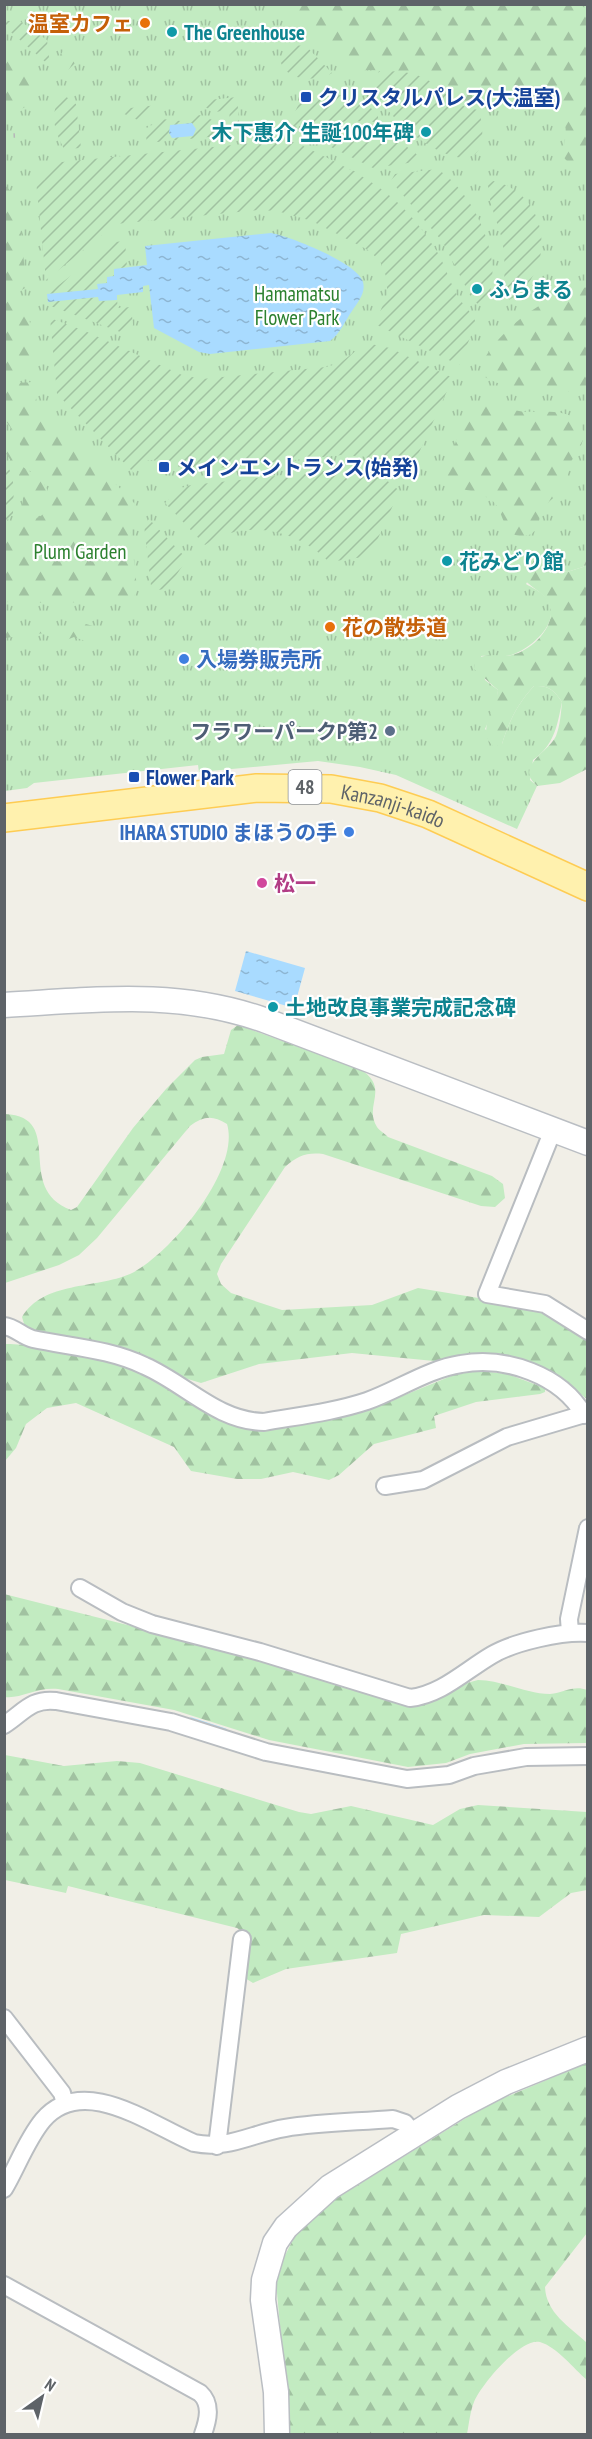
<svg xmlns="http://www.w3.org/2000/svg" width="592" height="2439" font-family="'PT Sans Narrow','Noto Sans JP',sans-serif">
<style>
.grass{fill:url(#grass-tufts)}
.forest{fill:url(#forest-firs)}
.garden{fill:url(#garden-furrows)}
.water{fill:url(#water-ripples)}
.lines{fill:none;stroke-linecap:round;stroke-linejoin:round}
.stream{stroke:#a9dbff;stroke-width:5}
.street-casing{stroke:#b9bdc1;stroke-width:20}
.secondary-casing{stroke:#babec3;stroke-width:27}
.primary-casing{stroke:#fecc53;stroke-width:30}
.street{stroke:#fff;stroke-width:16}
.secondary{stroke:#fff;stroke-width:24}
.primary{stroke:#fff1ae;stroke-width:27}
.rail{stroke:#b6b7b8;stroke-width:4.5;stroke-dasharray:1.5 8;stroke-linecap:butt}
.food-dot{fill:#e8710a;stroke:#fff;stroke-width:2}
.culture-dot{fill:#0f9aa8;stroke:#fff;stroke-width:2}
.transit-dot{fill:#1a4fb4;stroke:#fff;stroke-width:2}
.shop-dot{fill:#3f7fe0;stroke:#fff;stroke-width:2}
.service-dot{fill:#5c6f8a;stroke:#fff;stroke-width:2}
.hotel-dot{fill:#d1479c;stroke:#fff;stroke-width:2}
.labels{text-anchor:middle;dominant-baseline:central;stroke-width:4.5;stroke-linejoin:round;paint-order:stroke}
.shield{fill:#fff;stroke:#8e9295;stroke-width:1.5}
.shield-label{font-size:20px;font-weight:bold;fill:#5e6368}
.food-label{font-size:21px;font-weight:bold;fill:#c56008;stroke:#fff;text-anchor:end}
.culture-label{font-size:21px;font-weight:bold;fill:#0d838f;stroke:#fff;text-anchor:start}
.transit-label{font-size:21px;font-weight:bold;fill:#164399;stroke:#fff;text-anchor:start}
.park-label{font-size:21px;fill:#2c812f;stroke:#fff}
.shop-label{font-size:21px;font-weight:bold;fill:#366cbe;stroke:#fff;text-anchor:start}
.service-label{font-size:21px;font-weight:bold;fill:#4e5e75;stroke:#fff;text-anchor:end}
.street-label{font-size:21px;fill:#5e6368;stroke:#fff}
.hotel-label{font-size:21px;font-weight:bold;fill:#b23c85;stroke:#fff;text-anchor:start}
</style>
<defs>
<pattern id="grass-tufts" width="24" height="20" patternUnits="userSpaceOnUse" patternTransform="scale(1.5)"><rect width="24" height="20" fill="#c2ebc1"/><path d="M3 7l-1-3M5 7V3M7 7l1-3M15 17l-1-3M17 17v-4M19 17l1-3" fill="none" stroke="#a1c2a1"/></pattern>
<pattern id="forest-firs" width="22" height="20" patternUnits="userSpaceOnUse" patternTransform="scale(1.5)"><rect width="22" height="20" fill="#c2ebc1"/><path d="M5 1l3.5 6h-7zM16 11l3.5 6h-7z" fill="#a1c2a1"/></pattern>
<pattern id="garden-furrows" width="10" height="10" patternUnits="userSpaceOnUse" patternTransform="scale(1.5)"><rect width="10" height="10" fill="#c2ebc1"/><path d="M-1 1l2-2M0 10L10 0M9 11l2-2" fill="none" stroke="#a1c2a1"/></pattern>
<pattern id="water-ripples" width="26" height="14" patternUnits="userSpaceOnUse" patternTransform="scale(1.5)"><rect width="26" height="14" fill="#a9dbff"/><path d="M2 4q2-2 4 0t4 0M15 11q2-2 4 0t4 0" fill="none" stroke="#8db5d2"/></pattern>
</defs>
<rect width="100%" height="100%" fill="#f1efe7"/>
<path class="grass" d="M4,5H587V559L583,567L567,572L539,562L526,584C531,587 538,590 542,594C567,616 535,646 514,654C505,658 491,655 481,656L485,680L498,690L497,702L485,729L502,744C509,721 518,703 534,686C549,685 554,690 562,702C557,727 554,745 533,760L530,780L537,786L517,829L396,775L360,767L318,761L199,772L198,765L34,783L27,788L5,791Z"/>
<path class="forest" d="M277,5H580L588,10L587,165C576,165 569,166 562,155C566,135 571,123 553,109L464,108L443,92L408,72L367,70L353,75Z
M67,47L74,52L75,63L68,70L62,67L60,55Z
M5,56L34,70L38,86L27,106L5,118Z
M4,184L16,197L18,206L26,281L25,288L15,294L5,293Z
M587,287V393C552,389 515,395 483,376L481,365C498,329 548,293 587,287Z
M5,301C12,302 21,303 26,310C32,318 35,364 29,371L5,381Z
M33,382L37,403L135,504L130,525L137,588L134,597L66,603L5,602V534L19,520C38,521 49,514 56,496L51,478L26,459L16,435L5,420L6,391L17,383Z
M484,402C495,406 506,409 519,411C535,414 564,407 576,420C590,435 581,447 572,460C567,468 569,477 564,486C559,494 551,499 545,506C537,516 541,536 523,536C506,537 504,519 498,508C495,501 488,498 481,494C464,487 442,491 440,466L452,454L459,431L467,423L475,404Z
M4,433L20,465L40,478L47,489C48,505 36,512 22,511L23,498L18,471L5,452Z
M587,559V769L560,783L537,786C514,766 548,753 556,736C560,726 561,713 562,702C554,690 549,685 534,686C518,703 509,721 502,744L494,747C475,730 496,711 498,690L474,669L476,660C487,651 499,658 512,655C531,651 558,626 549,604C543,590 528,588 521,574L528,565L539,562L567,572L583,567Z
M86,624L93,626L99,632L98,639L94,644L74,637L59,643L45,633L5,638V628L70,630Z
M238,1025L360,1069C391,1089 363,1105 377,1127C379,1130 385,1134 388,1137L492,1176L503,1184L505,1198L495,1207L481,1206L323,1154C307,1152 297,1156 285,1167L221,1264L217,1274L221,1284L231,1293L282,1310L372,1305L418,1288L538,1308L587,1338V1399L551,1371L511,1358L483,1354L434,1361L352,1353L259,1364L201,1383L181,1377L139,1354L98,1342L35,1331L25,1327L22,1317C44,1281 95,1289 130,1274C169,1256 241,1170 227,1124C212,1115 204,1116 190,1126L97,1238L79,1255L59,1265L5,1283V1114C67,1117 13,1188 71,1210L77,1207L133,1128L166,1089L195,1060L202,1057L224,1054L231,1030Z
M5,1344C34,1343 118,1361 145,1375C185,1396 217,1430 265,1430L368,1410L461,1372L482,1371L507,1374L545,1388V1392L540,1394L476,1402L434,1416L436,1428L374,1444L339,1475L329,1480L293,1472L261,1479H237L191,1471L174,1447L76,1403L47,1408L26,1424L16,1448L5,1461Z
M4,1594L259,1658L396,1702L478,1680C502,1680 526,1694 550,1694C564,1693 573,1685 587,1690V1743L524,1744L470,1754L446,1763L408,1767L269,1740L174,1710L58,1689C36,1687 21,1699 5,1697Z
M5,1755L64,1766L117,1761L140,1763L299,1812L311,1814L351,1806L433,1825L460,1809L478,1805L587,1812V1890L571,1893L539,1917L484,1915L401,1934L397,1953L286,1969L253,1983L245,1978L246,1934L237,1928L68,1886L66,1893L5,1880Z
M587,2063V2233L545,2287C546,2313 569,2326 587,2343V2380C574,2369 557,2347 540,2342C521,2337 481,2385 474,2402C470,2412 469,2424 467,2434H286V2391L276,2282L280,2265L296,2234L337,2198L487,2105Z"/>
<path class="garden" d="M5,21H20L47,40L50,66L5,27Z
M291,45L306,46L332,73C317,82 284,82 280,59L286,48Z
M379,71C395,71 411,71 426,79C447,91 452,107 479,110C502,205 398,135 379,97C374,88 376,80 379,71Z
M352,94L362,98L378,116V122L351,121L280,128L295,112L301,99Z
M65,96L76,104L81,148L64,149C55,131 49,116 60,97Z
M237,97L240,132L231,133L229,110L215,112L201,105L200,101Z
M158,105L159,109L140,121L122,113L121,109Z
M199,115L218,122L219,136L147,143L145,129L162,119L181,121Z
M352,135C375,136 408,139 422,161L373,168L323,143L327,138Z
M284,140L297,143C357,173 396,187 434,247C444,261 448,278 456,293C461,304 472,311 476,323L459,365L377,325V319L387,295V279L381,263L370,251L312,221L277,211L259,210L116,224L46,280L36,181L44,180L52,163Z
M437,169C474,191 509,266 484,305H479L472,299L442,241L391,181L395,174Z
M493,181C551,194 558,272 509,300L504,297C504,278 506,259 502,240C498,222 489,205 488,185Z
M125,241L127,267L114,269V277C96,294 71,292 47,294L115,242Z
M99,297L100,301L117,300L118,308L131,307L133,325L123,333L48,305V302Z
M50,318L85,331L182,375L202,379L326,367L340,363L366,343L390,348L453,378L412,468L405,473L369,457L342,455L188,471L180,470L177,463L162,459L142,461L135,474L57,394Z
M5,463C17,477 13,497 13,514L5,522Z
M343,469C358,469 393,478 399,492L370,556L329,562C297,529 244,518 205,545L165,503L181,488L191,485Z
M149,519L187,559L167,589L156,590L151,586L144,525Z"/>
<path class="water" d="M192,123L196,129L193,136L172,138L169,133L170,125Z
M271,233C289,236 358,263 363,282C366,293 358,302 352,311C345,321 340,334 330,341L210,354L199,352L154,328L149,285L143,286V292L117,295V300L99,301L98,297L48,302L47,294L98,289L97,284L107,283V277L114,276V269L147,265L145,246Z
M246,951L305,968L294,1008L235,991Z"/>
<g class="lines">
<path class="stream" d="M191,1720L225,1731"/>
<g class="street-casing">
<path id="street" d="M553,1130L487,1294L545,1304L588,1331
M4,1326C15,1327 23,1337 33,1339C71,1347 110,1349 145,1366C186,1384 217,1421 264,1422C298,1416 334,1412 367,1401C398,1390 428,1369 461,1364C506,1356 561,1375 584,1415
M385,1486L423,1480L507,1437L588,1413
M80,1588L122,1612L152,1624L260,1652L410,1698C441,1695 466,1670 492,1655C514,1642 562,1631 588,1633
M570,1633L569,1619L588,1528
M4,1725C23,1713 31,1698 56,1701L171,1722L266,1752L407,1779L449,1775L474,1766L526,1757L588,1756
M4,2018L62,2093L65,2104
M217,2146L242,1939
M4,2189C17,2167 27,2139 43,2120C83,2073 151,2125 194,2143C228,2150 253,2133 285,2128C320,2122 357,2122 393,2119L405,2123L414,2134
M4,2285L200,2393C212,2404 208,2420 203,2434"/>
</g>
<g class="secondary-casing">
<path id="secondary" d="M4,1005C95,1000 176,989 264,1020L588,1143
M277,2434L276,2392L263,2300L264,2280L275,2243L286,2227L330,2187L458,2107L506,2082L588,2049"/>
</g>
<g class="primary-casing">
<g id="primary">
<path id="s1" d="M4,818L257,788L331,789L380,798L428,814L588,887"/>
</g>
</g>
<use href="#street" class="street"/>
<use href="#secondary" class="secondary"/>
<use href="#primary" class="primary"/>
<path class="rail" d="M4,136L22,135"/>
</g>
<g class="food-dot">
<circle cx="145" cy="23" r="6"/>
<circle cx="330" cy="627" r="6"/>
</g>
<g class="culture-dot">
<circle cx="172" cy="32" r="6"/>
<circle cx="426" cy="132" r="6"/>
<circle cx="477" cy="289" r="6"/>
<circle cx="447" cy="561" r="6"/>
<circle cx="273" cy="1007" r="6"/>
</g>
<g class="transit-dot">
<rect x="300" y="91" width="12" height="12" rx="3"/>
<rect x="158" y="461" width="12" height="12" rx="3"/>
<rect x="128" y="771" width="12" height="12" rx="3"/>
</g>
<g class="shop-dot">
<circle cx="184" cy="659" r="6"/>
<circle cx="349" cy="832" r="6"/>
</g>
<circle class="service-dot" cx="390" cy="731" r="6"/>
<circle class="hotel-dot" cx="262" cy="883" r="6"/>
<g class="labels">
<rect class="shield" x="288.5" y="770" width="33" height="34" rx="4.5"/>
<g class="shield-label">
<text x="305" y="787">48</text>
</g>
<g class="food-label">
<text x="133" y="23">温室カフェ</text>
<text x="342" y="627" text-anchor="start">花の散歩道</text>
</g>
<g class="culture-label">
<text x="184" y="32">The Greenhouse</text>
<text x="414" y="132" text-anchor="end">木下惠介 生誕100年碑</text>
<text x="489" y="289">ふらまる</text>
<text x="459" y="561">花みどり館</text>
<text x="285" y="1007">土地改良事業完成記念碑</text>
</g>
<g class="transit-label">
<text x="318" y="97">クリスタルパレス(大温室)</text>
<text x="176" y="467">メインエントランス(始発)</text>
<text x="146" y="777">Flower Park</text>
</g>
<g class="park-label">
<text x="297" y="293">Hamamatsu<tspan x="297" dy="24">Flower Park</tspan></text>
<text x="80" y="551">Plum Garden</text>
</g>
<g class="shop-label">
<text x="196" y="659">入場券販売所</text>
<text x="337" y="832" text-anchor="end">IHARA STUDIO まほうの手</text>
</g>
<g class="service-label">
<text x="378" y="731">フラワーパークP第2</text>
</g>
<g class="street-label">
<text stroke="none"><textPath href="#s1" startOffset="393">Kanzanji-kaido</textPath></text>
</g>
<g class="hotel-label">
<text x="274" y="883">松一</text>
</g>
</g>
<rect width="592" height="2439" fill="none" stroke="#5e6368" stroke-width="12"/>
<g transform="translate(42 2397) rotate(34)" stroke="#ffffff" stroke-width="4.5" paint-order="stroke">
<path d="M0-4.5L10 22L0 15L-10 22Z" fill="#5e6368"/>
<text y="-9" font-size="16" font-weight="bold" text-anchor="middle" fill="#5e6368">N</text>
</g>
</svg>
